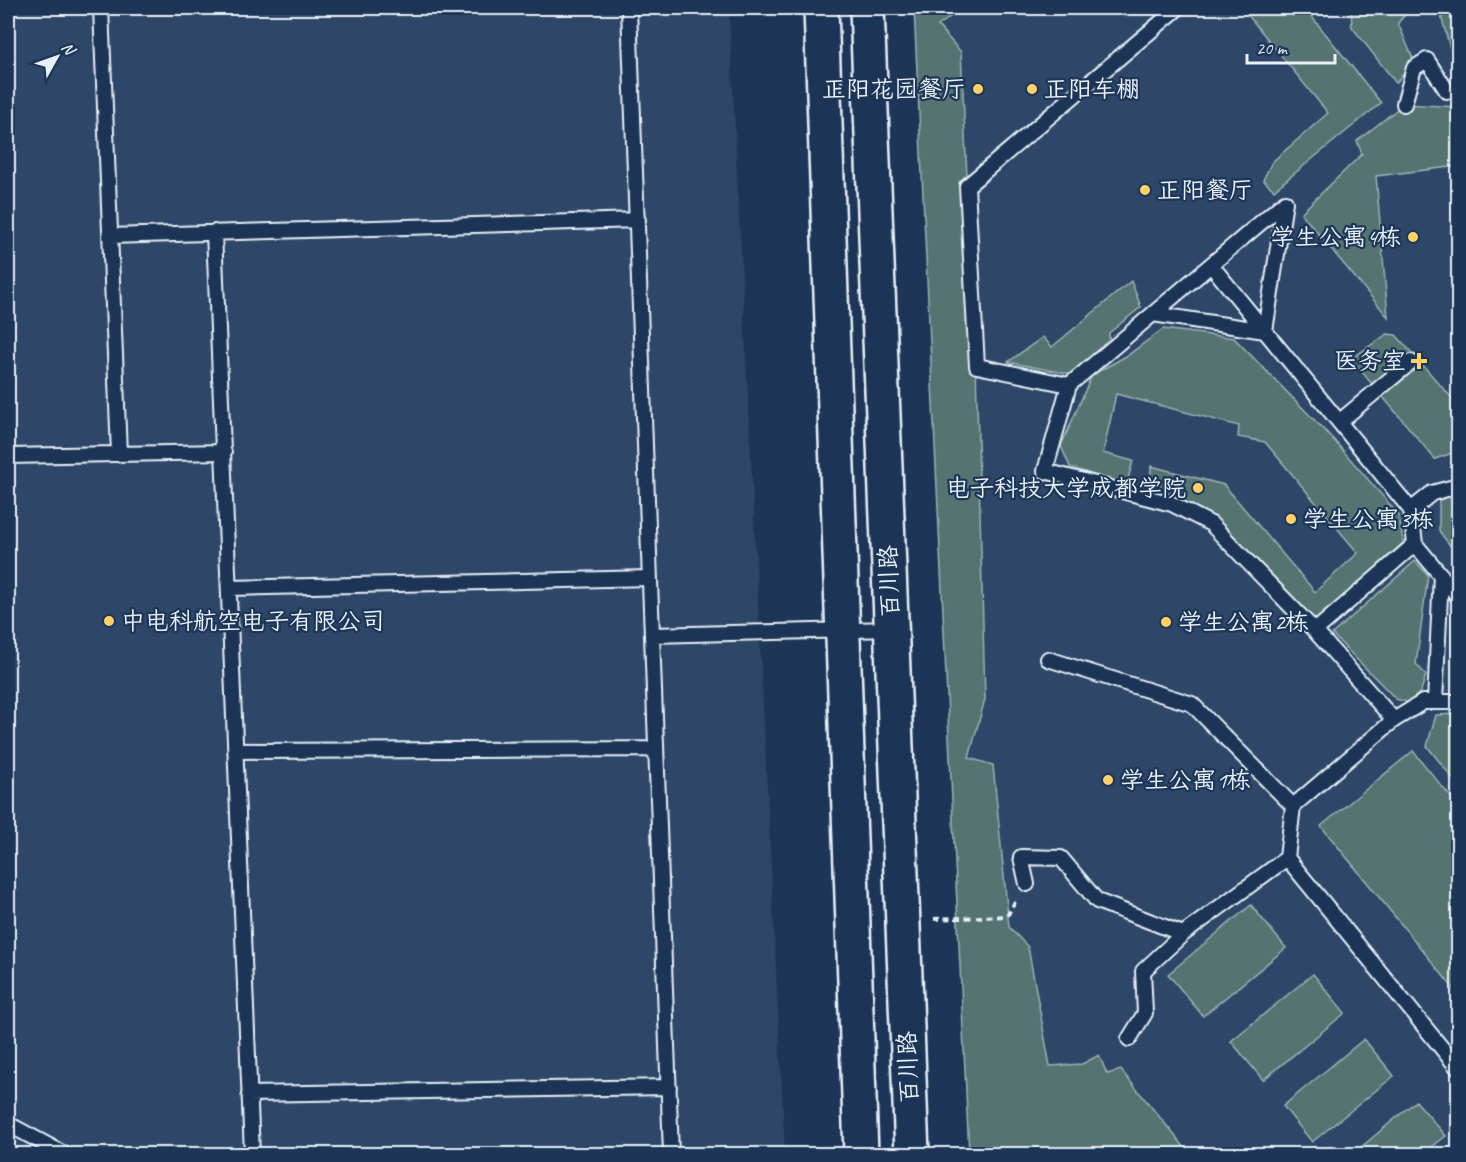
<svg xmlns="http://www.w3.org/2000/svg" width="1466" height="1162" font-family="Caveat,'LXGW WenKai TC',sans-serif">
<style>
.built{fill:#2e4668}
.green{fill:#547371;stroke:#9eb2b4;stroke-width:1.5}
.lines{fill:none;stroke-linecap:round;stroke-linejoin:round}
.service-casing{stroke:#e8f1f8;stroke-width:18}
.tertiary-casing{stroke:#e8f1f8;stroke-width:38}
.path{stroke:#e8f1f8;stroke-width:4;stroke-dasharray:6 4.5;stroke-linecap:butt}
.service{stroke:#1d3557;stroke-width:14}
.tertiary{stroke:#1d3557;stroke-width:33}
.poi-dot{fill:#ffd166;stroke:#1d3557;stroke-width:2}
.labels{text-anchor:middle;dominant-baseline:central;stroke-width:4.5;stroke-linejoin:round;paint-order:stroke}
.poi-label{font-size:24px;fill:#e8f1f8;stroke:#1d3557;text-anchor:start}
.street-label{font-size:24px;fill:#e8f1f8;stroke:#1d3557}
</style>
<rect width="100%" height="100%" fill="#1d3557"/>
<filter id="ink" filterUnits="userSpaceOnUse"><feTurbulence type="fractalNoise" baseFrequency=".0167" numOctaves="2"/><feDisplacementMap in="SourceGraphic" scale="12" xChannelSelector="R" yChannelSelector="G"/><feConvolveMatrix kernelMatrix="1 2 1 2 8 2 1 2 1" color-interpolation-filters="sRGB"/></filter>
<g filter="url(#ink)">
<path class="built" d="M8,8H729L785,1154H8Z
M914,8H1458V1154H969Z"/>
<path class="green" d="M914,8H962L938,26L961,52L976,366L985,699L969,758L993,765L1009,927L1028,947L1050,1066L1082,1064L1099,1055L1107,1074L1121,1070L1190,1154H969Z
M1242,8L1308,12L1381,103L1274,190L1263,180L1272,162L1328,113Z
M1351,8H1458V77L1440,12L1411,8L1398,23L1414,61L1396,83L1352,27Z
M1404,104L1458,107V166L1376,176L1388,317L1301,213L1362,154L1357,141Z
M1131,281L1141,307L1109,333L1110,349L1080,376L1008,362L1043,337L1052,347Z
M1163,329L1234,338L1332,438L1399,515L1403,543L1312,624L1222,525L1150,491L1151,466L1224,485L1315,592L1358,553L1265,442L1238,437L1239,426L1116,394L1103,453L1133,461L1126,486L1070,467L1061,446L1092,375L1128,355Z
M1387,334L1396,335L1458,405V451L1435,459L1351,359Z
M1458,494V556L1439,531V499Z
M1415,561L1428,575L1416,664L1426,675L1421,691L1410,703L1396,699L1332,634Z
M1454,606L1458,611V685H1454Z
M1458,714V785L1427,746L1436,715Z
M1413,751L1458,806V994L1321,826Z
M1251,905L1286,948L1203,1016L1168,974Z
M1313,974L1345,1013L1263,1080L1231,1041Z
M1364,1039L1394,1076L1312,1142L1283,1106Z
M1416,1101L1446,1136L1423,1154H1353Z"/>
<g class="lines">
<g class="service-casing">
<path id="service" d="M101,8L119,454
M629,8L671,1154
M1178,8L967,186L977,366L1069,385L1045,471L1172,504L1211,524L1315,631L1394,720
M1404,104L1414,68L1427,60L1447,91
M214,232L252,1154
M110,236L638,220
M1211,265L1411,510
M1153,314L1265,331L1285,202
M1069,385L1285,202
M1339,422L1411,362
M8,456L224,452
M1415,544L1411,510L1432,493L1458,486
M229,588L650,578
M1315,631L1415,544L1458,596
M652,635L891,629
M1048,659L1192,704L1293,806
M1435,702L1441,575
M1458,702H1423L1394,720L1293,806L1287,858L1458,1068
M236,751L656,749
M1027,884L1021,857L1061,858L1097,901L1183,934L1287,858
M1129,1039L1145,1013L1143,971L1183,934
M249,1094L669,1087
M8,1124L64,1154"/>
</g>
<g class="tertiary-casing">
<path id="tertiary" d="M821,8L861,1154
M867,8L912,1154"/>
</g>
<path class="path" d="M934,919L1007,916L1015,902"/>
<use href="#service" class="service"/>
<use href="#tertiary" class="tertiary"/>
</g>
</g>
<g class="poi-dot">
<circle cx="978" cy="89" r="6"/>
<circle cx="1032" cy="89" r="6"/>
<circle cx="1145" cy="190" r="6"/>
<circle cx="1413" cy="237" r="6"/>
<path d="M1416 352h6v6h6v6h-6v6h-6v-6h-6v-6h6z"/>
<circle cx="1198" cy="488" r="6"/>
<circle cx="1291" cy="519" r="6"/>
<circle cx="109" cy="621" r="6"/>
<circle cx="1166" cy="622" r="6"/>
<circle cx="1108" cy="780" r="6"/>
</g>
<g class="labels">
<g class="poi-label">
<text x="966" y="89" text-anchor="end">正阳花园餐厅</text>
<text x="1044" y="89">正阳车棚</text>
<text x="1157" y="190">正阳餐厅</text>
<text x="1401" y="237" text-anchor="end">学生公寓4栋</text>
<text x="1406" y="361" text-anchor="end">医务室</text>
<text x="1186" y="488" text-anchor="end">电子科技大学成都学院</text>
<text x="1303" y="519">学生公寓3栋</text>
<text x="121" y="621">中电科航空电子有限公司</text>
<text x="1178" y="622">学生公寓2栋</text>
<text x="1120" y="780">学生公寓1栋</text>
</g>
<g class="street-label">
<text transform="translate(889 581) rotate(-92)">百川路</text>
<text transform="translate(908 1067) rotate(-92)">百川路</text>
</g>
</g>
<rect width="1466" height="1162" fill="none" stroke="#1d3557" stroke-width="30"/>
<rect x="15" y="15" width="1436" height="1132" fill="none" stroke="#e8f1f8" stroke-width="2" filter="url(#ink)"/>
<g transform="translate(57 57) rotate(50)" stroke="#1d3557" stroke-width="4.5" paint-order="stroke">
<path d="M0-4.5L10 22L0 15L-10 22Z" fill="#e8f1f8"/>
<text y="-9" font-size="16" font-weight="bold" text-anchor="middle" fill="#e8f1f8">N</text>
</g>
<path d="M1247 54v9h88v-9" fill="none" stroke="#e8f1f8" stroke-width="3"/>
<text x="1256" y="54" font-size="18" fill="#e8f1f8" stroke="#1d3557" stroke-width="4.5" paint-order="stroke">20 m</text>
</svg>
